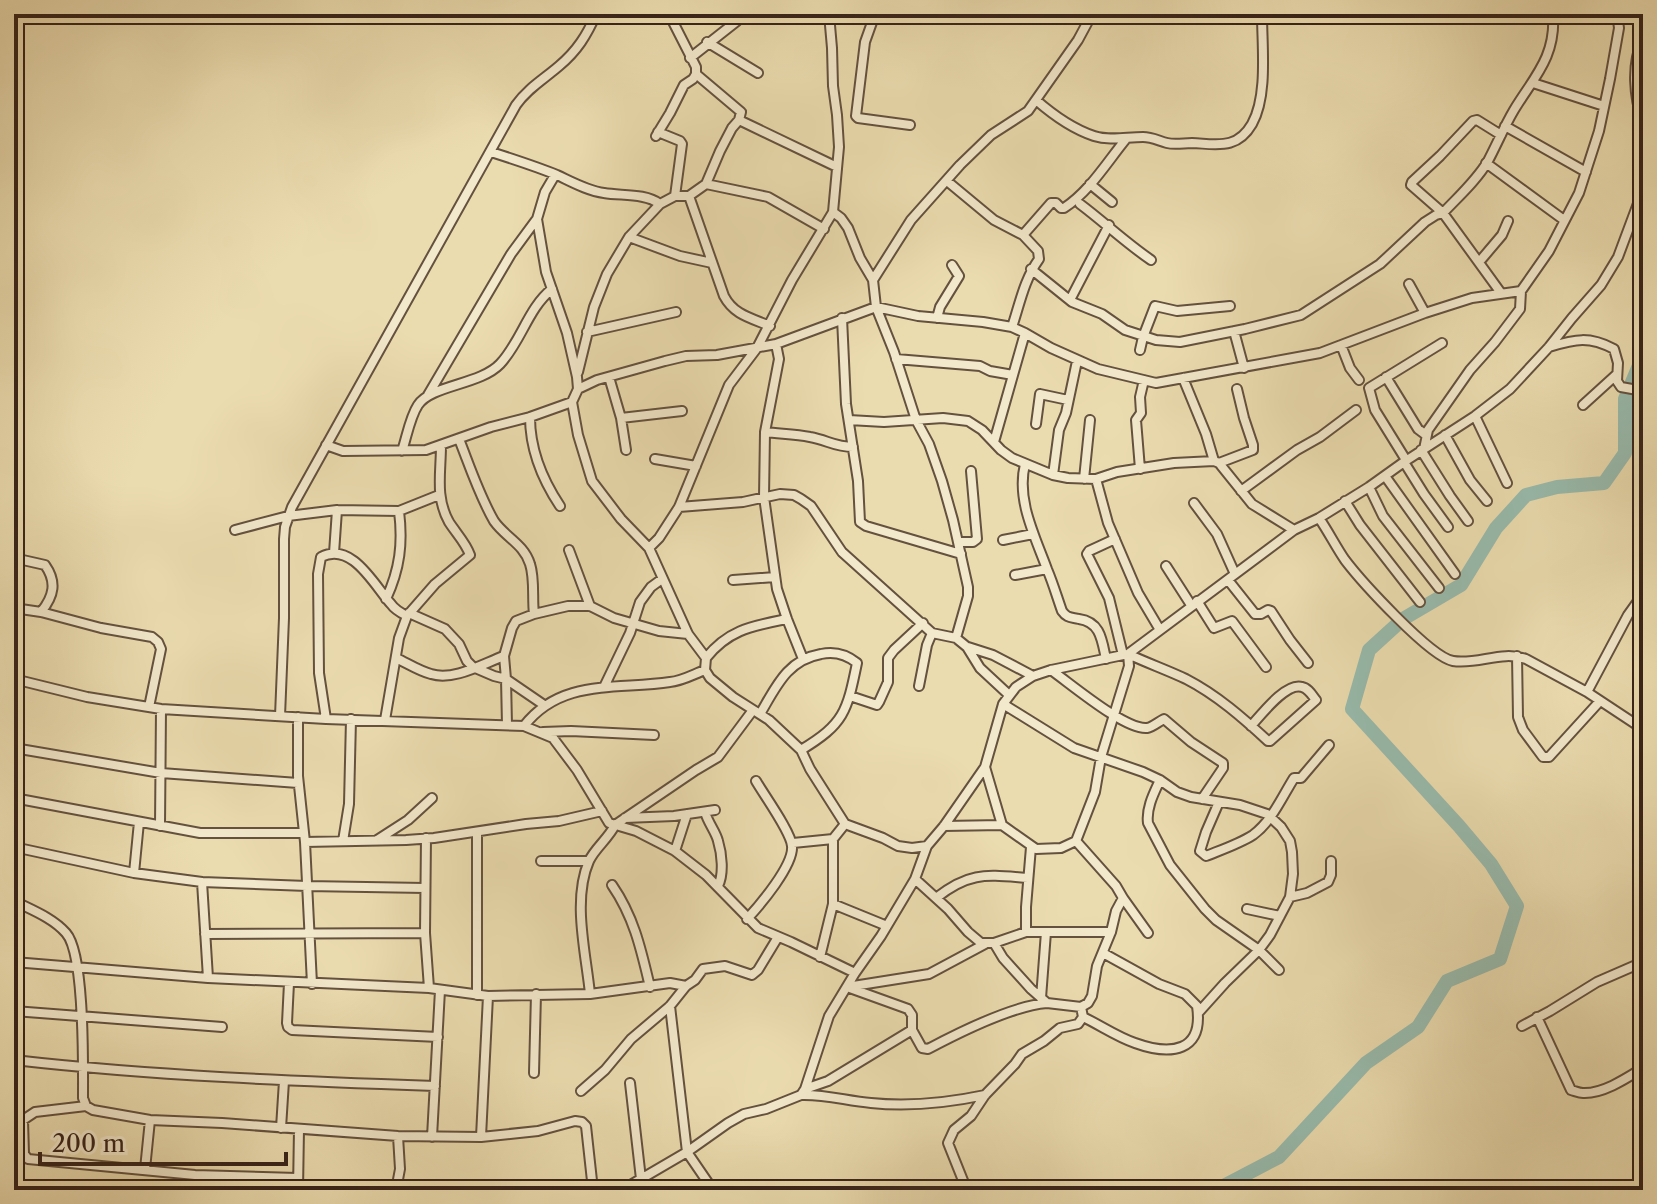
<svg xmlns="http://www.w3.org/2000/svg" width="1657" height="1204" font-family="'Libre Caslon Text',serif">
<style>
.lines{fill:none;stroke-linecap:round;stroke-linejoin:round}
.river{stroke:#98bbad;stroke-width:14}
.minor-casing{stroke:#64513f;stroke-width:12}
.minor{stroke:#f2e8cb;stroke-width:8}
</style>
<rect width="100%" height="100%" fill="#ebdcaf"/>
<filter id="stains"><feTurbulence type="fractalNoise" baseFrequency=".0025" numOctaves="4"/><feColorMatrix values="0 0 0 0 .2 0 0 0 0 .09 0 0 0 0 .02 0 0 0 .5 -.17"/></filter>
<radialGradient id="worn" r=".72"><stop offset=".6" stop-color="#630" stop-opacity="0"/><stop offset="1" stop-color="#630" stop-opacity=".3"/></radialGradient>
<g class="lines">
<path class="river" d="M1216,1190L1279,1157L1366,1063L1418,1027L1447,981L1500,959L1517,906L1491,864L1459,826L1352,709L1369,650L1403,619L1461,585L1496,528L1526,495L1557,487L1604,483L1625,453V399L1643,356"/>
<g class="minor-casing">
<path id="minor" d="M669,14L696,67V74L741,112L739,120
M875,14L865,42L856,116L858,118L910,125
M1643,39C1631,64 1634,97 1643,123
M707,42L758,73
M690,58L737,21
M1533,83L1604,106
M1036,100C1052,114 1073,129 1094,136C1110,141 1126,137 1143,137C1152,137 1159,141 1167,143C1175,145 1184,143 1192,143C1217,144 1237,150 1252,124C1268,96 1262,46 1262,14
M1505,126L1586,172
M658,132L680,141L682,144L675,196
M1501,135L1477,120L1473,121L1440,156L1412,182L1411,185L1443,213L1501,293
M656,136L670,113L684,85L693,79L696,74
M491,152C513,159 535,166 557,175C572,182 588,191 604,193C622,196 645,193 660,204
M1486,163L1564,220
M947,181L994,220L1023,235L1038,251L1039,259C1024,280 1020,303 1012,327
M706,184L768,197L824,229
M1090,184L1112,202
M689,196L724,296C734,315 751,318 770,326
M1080,204C1104,222 1126,243 1151,260
M833,212L841,218L848,228L860,258L873,280L876,307L894,352L916,420L929,444L942,481L953,520L968,587V596L956,638
M1023,235L1051,203H1056L1061,208H1064C1090,191 1107,162 1126,139
M629,237L680,256L712,263
M1480,261L1502,235L1508,221
M1031,269L1072,302L1102,314L1125,330L1156,340L1180,342L1245,329L1301,315L1380,264L1425,222L1436,215L1443,213C1458,197 1477,180 1488,161C1497,144 1504,127 1514,110C1534,77 1556,57 1553,14
M873,280L911,220L960,165L991,135L1028,111L1078,40L1092,14
M1409,284L1425,313
M1070,300L1109,225
M842,318L846,404L858,481L860,522L866,526L961,554
M937,318L940,307L959,276L952,265
M1234,331L1244,368
M587,332L676,312
M776,344L779,359L765,432L764,497L777,589L787,619L803,659
M1341,345L1350,368L1359,380
M1549,347C1576,339 1589,336 1614,349L1618,363L1617,381L1621,387L1643,391
M1140,350L1143,337L1155,306L1177,311L1230,306
M896,359L980,366L990,371L1013,375
M578,372L594,307L607,274L629,237L660,204L675,196H689L706,184L720,151L732,128L739,120L837,167
M609,377L621,418L626,450
M1386,377L1418,429L1426,435
M1183,378L1206,434L1214,461
M578,389L597,380L665,361L686,356L717,355L776,344L876,307L918,316L983,322L1012,327L1025,333L1051,348L1098,369L1156,383L1320,353L1425,313L1472,298L1521,291
M428,395L511,254L536,220
M572,402L578,435L592,481L621,519L649,548L688,634L706,658L705,670L710,678L733,697L769,720L801,750L810,769L845,824L883,838L898,846L912,848L927,846
M1583,405L1616,375
M1475,416L1507,483
M530,417C530,450 542,479 560,506
M621,418L682,411
M849,420L884,422L943,418L968,421L982,430L1001,450L1012,458L1053,475L1068,478L1096,479L1117,472L1174,463L1214,461L1219,463L1252,504L1294,530
M1036,424L1040,394L1068,400
M765,432C780,434 795,434 810,437C827,440 835,447 853,447
M1445,435L1470,480L1487,501
M459,439C470,467 479,495 494,521C505,537 524,544 530,564C535,579 532,599 534,614
M994,442L1025,333
M326,445L343,451L426,450L491,427L530,417L572,402L578,389L577,377L567,333L546,272L537,219L545,192L555,175
M1424,449L1428,430L1470,370L1495,342L1520,309L1521,291L1549,251L1579,193L1599,131L1610,79L1619,28L1617,14
M1421,450L1450,496L1468,521
M402,451C407,436 410,417 418,405C431,385 480,385 500,364C521,342 528,308 552,289
M655,459L696,466
M1406,460L1375,410L1369,388L1442,343
M1404,462L1424,494L1448,527
M1219,463L1253,450V445L1244,418L1237,389
M1025,464C1016,500 1035,536 1047,569C1053,583 1057,597 1062,611C1067,618 1070,617 1079,619C1101,622 1102,641 1106,659
M1140,469L1136,420L1141,413L1140,397L1144,380
M1053,475L1059,430L1066,413L1077,361
M1385,476L1455,574
M1084,479L1090,420
M1096,479L1108,523L1138,593L1160,630
M1369,487L1383,516L1439,588
M1241,491L1297,450L1320,437L1356,410
M1345,501L1360,525L1420,602
M1194,503L1217,534L1235,574
M679,507L743,502L780,494L794,495L801,499L811,506L842,552L932,633L956,638L967,647L980,668L1008,694
M1319,518C1328,531 1336,547 1345,560C1361,581 1430,657 1453,661C1478,665 1502,650 1526,659L1587,692L1643,729
M235,530L288,516L337,510L399,511L439,495
M1115,539L1089,551L1087,554L1109,598L1123,655
M1003,540L1033,534
M958,542H973L977,539L971,471
M649,548L659,538L679,507L729,385L757,348L792,280L833,212L839,147L837,115L833,86L832,48L829,14
M569,550L590,606
M334,553L337,510
M14,558L45,565C57,582 54,596 41,612
M1166,566L1191,605
M1015,575L1047,569
M733,580L775,577
M1228,580L1255,614H1261L1268,610L1271,611L1290,640L1308,663
M386,599C400,569 403,543 399,511
M1197,601L1214,628L1232,621L1266,667
M14,608L41,612L101,628L152,637L158,642L161,649L149,707
M409,613L445,629L459,644L467,661L473,667L494,676L506,679L544,705
M968,647L993,655L1033,676
M1517,656L1518,717L1523,730L1543,757H1549L1600,701
M396,658C407,663 419,671 431,674C454,681 482,664 504,656
M706,658C729,629 753,626 787,619
M1051,670C1071,684 1125,730 1147,728C1153,727 1158,722 1164,719L1191,742L1223,763V768L1202,799
M14,679L87,697L161,709L326,719L524,726L553,738L577,770L609,823L636,831L675,851L706,875L758,928L791,942L855,973L881,936L915,879L927,846L944,826L985,767L1003,704L1016,687L1033,676L1051,670L1128,654L1294,530L1319,518L1369,487L1404,462L1475,416L1510,389L1549,347L1572,318L1601,285L1618,257L1643,190
M919,686L927,645L932,633
M604,687L630,633L640,602L651,587L662,579
M1587,692L1628,615L1643,594
M850,696L877,705L879,702L888,682V658L894,650L923,623
M1003,704L1074,748L1143,772L1160,780L1177,792L1191,797L1240,805L1267,814L1281,827L1290,841L1292,852L1293,874L1290,897L1270,935L1259,950L1225,983L1198,1013
M760,714C776,687 787,660 821,654C835,651 846,654 857,663C847,712 844,724 801,750
M280,716L284,618V539L285,527L292,507L516,105C528,88 544,79 559,66C577,51 587,35 596,14
M298,717V776L305,842L312,984
M326,719L319,673L318,574L321,557C352,541 374,585 391,604C395,610 401,613 407,616
M385,720L399,638L407,616L435,584L470,555C466,543 456,533 449,522C435,497 441,473 441,445
M507,725L506,679L504,656L512,628L516,621L534,614L568,606H590L614,618L659,631L688,634
M524,726C561,678 617,690 670,682C682,681 694,674 705,670
M543,732L571,731L654,735
M14,748L161,773L298,783
M985,767L1002,825L1036,849L1061,848L1076,841L1095,792L1101,757L1129,666L1128,654C1147,663 1167,670 1186,679C1217,695 1243,718 1268,741H1270L1316,700C1312,695 1308,688 1302,687C1286,682 1261,715 1251,726
M1160,780C1154,793 1146,808 1148,823L1170,865L1205,909L1216,920L1259,950L1279,970
M14,798L200,833H304
M1219,802L1206,832L1200,851L1206,856C1221,850 1239,844 1253,835C1272,821 1282,797 1294,778H1301L1329,745
M705,812C708,823 716,832 718,841C722,854 724,874 718,886
M625,818L674,816L715,810
M160,826L161,709
M944,826L1002,825
M426,838L425,933L429,988
M377,840L408,820L432,798
M343,841L349,804L351,719
M1076,841L1116,886L1123,898L1148,933
M305,842L406,840L434,838L526,824L559,821L602,811
M793,843L833,839L845,824
M14,847L134,873L202,882
M675,851L687,814
M541,861H589
M134,873L139,822
M915,879L948,909L968,932L981,943H994L1026,932H1111
M612,885C634,917 641,949 650,987
M1290,897L1307,893L1328,882L1331,875V861
M936,898C970,871 987,875 1028,878
M14,901C32,910 53,918 66,933C85,954 83,1066 83,1098L86,1106L93,1110L150,1120L222,1123L398,1136L481,1137L538,1131L575,1121L582,1122L586,1126L593,1190
M833,904L887,926
M1247,909L1280,916
M747,919C760,905 794,865 792,846C791,832 764,795 756,781
M1026,932V907L1031,847
M205,934L425,933
M994,943L1003,958L1031,989L1047,1003L1081,1007L1088,1003L1092,996L1097,966L1111,932L1116,911L1123,898
M820,957L833,904V839
M14,962L208,978L429,988L488,996L590,994L670,983L686,986
M208,978L202,882L307,886L425,888
M289,983L287,1023L288,1027L292,1030L438,1037
M590,994C586,953 572,900 589,861C595,848 608,839 615,825L696,770L718,757L753,710
M477,995V832
M1041,998L1046,932
M670,1006L687,1152L713,1190
M1081,1007L1083,1017C1100,1025 1117,1037 1135,1043C1171,1056 1204,1052 1197,1006L1185,994L1159,984L1103,953
M14,1011L222,1027
M1537,1017L1571,1090C1575,1091 1579,1093 1583,1093C1603,1094 1627,1078 1643,1068
M1522,1026L1550,1011L1597,982L1643,962
M912,1030V1015L908,1009L847,987L929,974L985,944
M14,1060C154,1076 294,1081 435,1086
M534,1073L536,994
M630,1083L641,1179
M805,1089L829,1016L855,973
M581,1091L605,1070L631,1039L670,1006L686,986L695,980L703,969L725,966L752,975L758,970L778,937
M801,1095C825,1094 847,1101 871,1103C909,1107 947,1103 985,1095
M86,1106L35,1112L23,1120L24,1154L28,1159L195,1175L297,1178
M281,1128L284,1081
M432,1137L440,990
M481,1137L488,996
M1640,1137L1643,1135
M145,1169L150,1120
M195,1190V1175
M298,1190L299,1129
M396,1190L400,1169L398,1136
M622,1190L687,1152L728,1123L744,1114L766,1109L801,1095L805,1089L828,1081L912,1030L922,1048L928,1049C960,1032 1012,1006 1047,1003
M963,1190L964,1183L948,1143L954,1130L971,1116L985,1095L1015,1064L1022,1054L1044,1041L1060,1028L1078,1024L1083,1017"/>
</g>
<use href="#minor" class="minor"/>
</g>
<rect width="1657" height="1204" fill="none" stroke="#ebdcaf" stroke-width="48"/>
<rect x="16" y="16" width="1625" height="1172" fill="none" stroke="#37231a" stroke-width="4"/>
<rect x="24" y="24" width="1609" height="1156" fill="none" stroke="#37231a" stroke-width="2"/>
<path d="M40 1152v12h246v-12" fill="none" stroke="#37231a" stroke-width="4"/>
<text x="52" y="1152" font-size="24" fill="#37231a" stroke="#f2e8cb" stroke-width="6" paint-order="stroke">200 m</text>
<rect width="100%" height="100%" filter="url(#stains)"/>
<rect width="100%" height="100%" fill="url(#worn)"/>
</svg>
